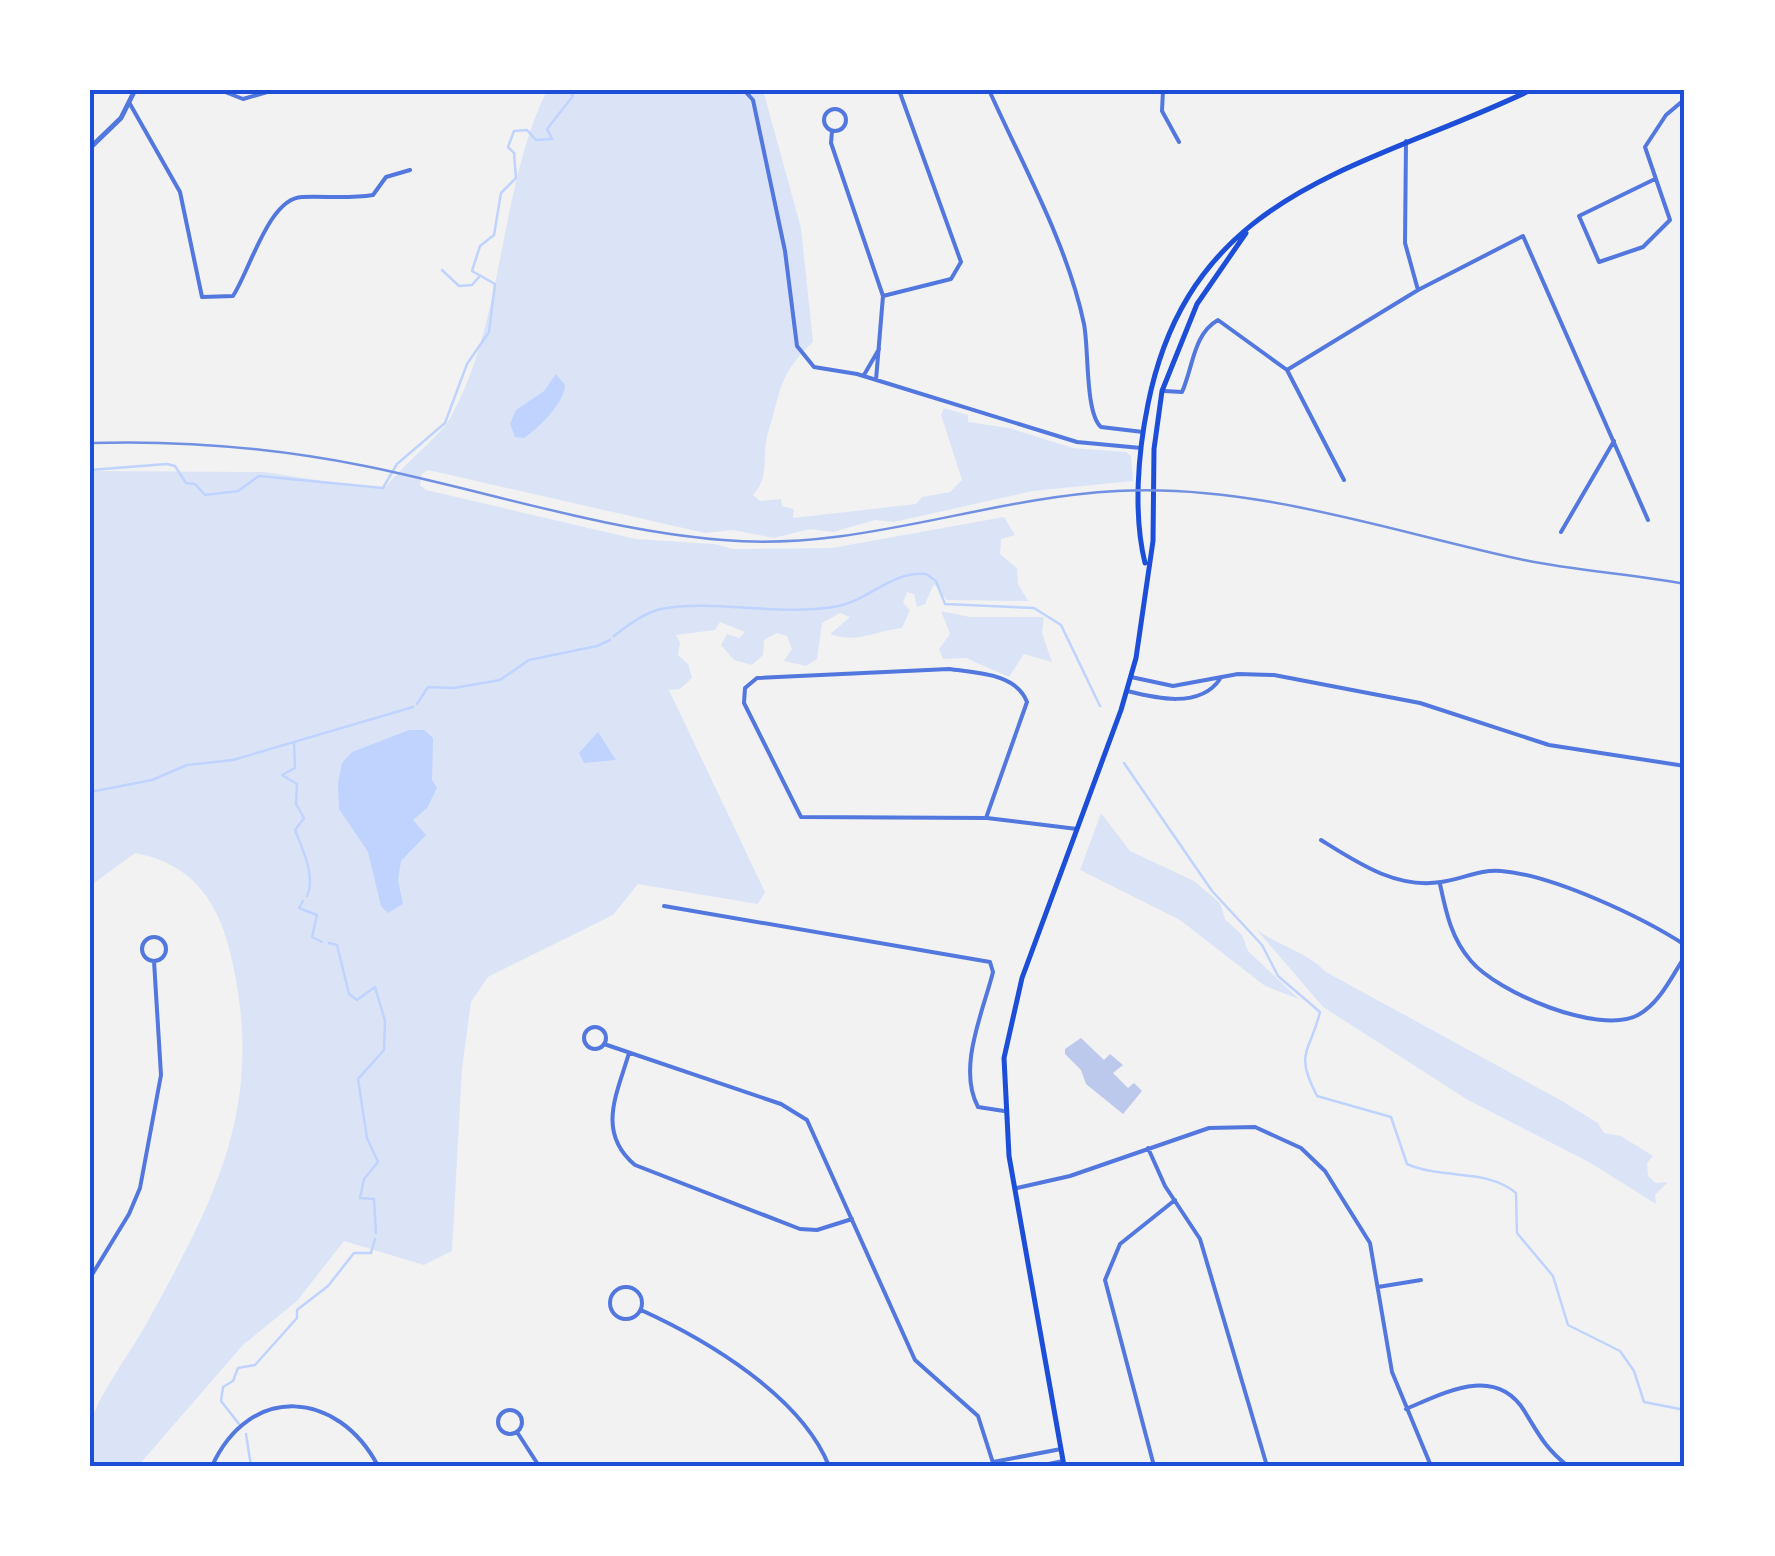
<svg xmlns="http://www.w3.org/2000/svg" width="1775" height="1556" font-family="Cabin,sans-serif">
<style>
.green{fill:#dbe4f7}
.water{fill:#bfd3fe}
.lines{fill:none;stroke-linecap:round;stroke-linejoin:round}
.stream{stroke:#bfd3fe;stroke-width:2.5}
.building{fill:#bdc9ec}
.minor{stroke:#5277de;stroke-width:4}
.tertiary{stroke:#5277de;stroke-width:5}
.primary{stroke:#1d4ed8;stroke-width:5}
.rail{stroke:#7290e2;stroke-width:2.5}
.neatline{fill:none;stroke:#1d4ed8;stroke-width:4}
</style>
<rect width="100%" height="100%" fill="#f2f2f2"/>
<path class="green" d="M547,90H763L801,228L813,342C778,374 781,392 768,433C761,456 771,475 753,495L760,501L781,499L782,506L794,509L793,518L916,504L922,497L950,492L962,480L941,415L944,408L968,415V422L1009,428L1073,448L1126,452L1131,456L1133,481L1033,491L894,522L875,520L833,532L810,529L774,538L733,530L705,533L428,470L422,474L420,485L426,490L636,539L715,544L733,549L832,548L1004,517L1015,535L1001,539L1000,554L1017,568L1018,584L1028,601L947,600L934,584L925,604L917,607L914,594L907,592L903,603L910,610L902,628C875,631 856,644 830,634L850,617L840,613L822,623L817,659L806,666L784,661L792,649L787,636L777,633L764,640L763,655L752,665L734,660L721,645L727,634L739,638L745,632L720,622L715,630L676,635L680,643L678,655L688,664L692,678L680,689L669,690L765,892L758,904L638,884L613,915L488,977L471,1002L462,1069L452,1251L424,1265L344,1241L297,1301L243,1345L138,1466H90C90,1454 88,1440 90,1428C93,1402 130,1353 144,1328C217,1196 268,1102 229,948C216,897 189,863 135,853L90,886V471L265,472L367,488L386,487C401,467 439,436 449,420C506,319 497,194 547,90Z
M941,611L970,617H1044L1042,633L1052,662L1024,654L1009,677L966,658L943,659L939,649L950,634Z
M1101,813L1130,851L1194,881L1220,903L1225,919L1242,935L1248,951L1299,999L1265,986L1180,920L1080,870Z
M1256,929C1279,946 1306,951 1326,972L1562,1101L1598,1123L1604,1133L1621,1136L1653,1156L1647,1163L1648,1176L1656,1183L1668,1182L1655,1195L1656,1204L1589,1162L1468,1100L1323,1007Z"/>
<path class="water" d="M556,374L565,385C565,402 539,428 524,438L515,437L510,424L516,410L544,391Z
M409,730H424L433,738L432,780L437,788L427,808L413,820L426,835L401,861L398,880L403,904L388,913L381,906L368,852L339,809L338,783L342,763L352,752Z
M598,732L616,760L584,763L579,753Z"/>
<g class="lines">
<path class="stream" d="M442,270L459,286L472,285L479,277
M90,470L167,464L175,466L186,483L195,484L205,495L238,491L259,476L383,488L397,464L445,423L467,364L489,332L495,284L472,271L480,246L494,235L501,193L516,178L514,153L508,147L514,131L527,130L536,140L552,139L547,129L573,96L569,90
M614,636C626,626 646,612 661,609C712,599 777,616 833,607C869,602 889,571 926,574L936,581L945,604L1034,608L1061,625L1100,706
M417,704L428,687L454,688L500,680L529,660L597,646L610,640
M294,742L295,768L282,775L297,784L296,804L304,818L295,830C302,848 316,876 307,896
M1124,763L1212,891L1262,945L1278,976L1320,1012C1310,1053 1294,1052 1317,1096L1391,1117L1407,1164C1443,1180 1486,1168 1516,1193L1517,1233L1553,1276L1568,1325L1620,1351L1634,1371L1644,1402L1685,1410
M90,792L152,780L187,765L233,760L413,707
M303,901L299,908L317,915L312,937L322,942
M329,943L337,945L349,994L357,1000L375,987L385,1021L384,1050L358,1079L367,1138L378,1162L364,1179L360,1198L374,1199L376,1233
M239,1424L221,1401L223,1387L233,1381L238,1368L255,1365L297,1318V1310L328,1286L354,1253H371L375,1239
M246,1434L251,1466"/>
</g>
<path class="building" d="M1081,1038L1104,1060L1110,1054L1123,1065L1113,1073L1128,1088L1134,1083L1142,1091L1123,1114L1086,1084L1081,1070L1065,1054V1049Z"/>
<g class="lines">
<path class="minor" d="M220,90L243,99L274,90
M744,90L753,100L785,251L797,346L814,367L857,374L1077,442L1141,448
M989,90C1023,166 1067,243 1084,324C1089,349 1085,413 1101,427L1143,432
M1163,90L1162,111L1179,142
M130,104L180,192L202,297L233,296C250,270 269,198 302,197C327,196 348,199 373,195L386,177L410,170
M824 120a11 11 0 1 1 22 0a11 11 0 1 1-22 0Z
M832,131L831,143L883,296L876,380
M1406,141L1405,243L1418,290
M1655,179L1579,216L1599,262L1643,247L1670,220L1645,147L1666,115L1685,99
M883,296L951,279L961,262L899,90
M1287,370L1418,290L1523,236L1648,520
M864,375L879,349
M1164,391L1182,392C1193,368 1193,334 1218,320L1287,370L1344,480
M1561,532L1614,441
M949,669C976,673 1016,673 1027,702L986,818L801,817L744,703L745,688L757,678Z
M1131,677L1173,686L1238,674L1274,675L1420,703L1549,745L1685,766
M1127,691C1155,698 1200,709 1220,679
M987,818L1077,829
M1321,840C1358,863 1396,889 1441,882C1462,879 1481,869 1501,871C1553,875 1642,917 1685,945
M1440,884C1446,912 1451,938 1471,961C1497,992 1599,1036 1638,1015C1660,1003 1672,976 1685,956
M664,906L990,962L993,972C983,1012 957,1068 978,1107L1004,1111
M142 949a12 12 0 1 1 24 0a12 12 0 1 1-24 0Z
M584 1038a11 11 0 1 1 22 0a11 11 0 1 1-22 0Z
M604,1044L781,1104L807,1120L915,1360L978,1416L994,1466
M629,1053C617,1094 596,1132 635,1165L800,1229L817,1230L852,1219
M1148,1148L1165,1186L1200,1239L1267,1466
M1017,1188L1070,1176L1209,1128L1255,1127L1301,1148L1325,1171L1370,1243L1392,1372L1431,1466
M90,1278L129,1214L140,1188L161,1075L154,961
M610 1303a16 16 0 1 1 32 0a16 16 0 1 1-32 0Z
M1378,1287L1421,1280
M641,1310C707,1340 801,1396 829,1466
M1406,1409C1444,1393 1496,1364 1525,1412C1539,1435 1546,1449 1568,1466
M498 1422a12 12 0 1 1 24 0a12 12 0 1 1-24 0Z
M517,1432L539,1466
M993,1462L1061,1449
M212,1466C250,1383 338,1390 378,1466
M1039,1466L1063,1461
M1154,1466L1105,1280L1120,1244L1175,1200"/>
<path class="tertiary" d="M90,148L121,118L135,90"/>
<path class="primary" d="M1145,563C1133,514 1138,453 1148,404C1191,189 1364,170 1531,90
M1064,1466L1009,1156L1004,1058L1022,978L1121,710L1136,658L1153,541L1154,449L1162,391L1197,304L1246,233"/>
<path class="rail" d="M90,443C182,440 274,448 365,466C484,490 601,530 723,540C858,552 983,498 1117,491C1254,483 1392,532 1524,560C1577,571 1632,574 1685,584"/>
</g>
<rect width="1775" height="1556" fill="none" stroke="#ffffff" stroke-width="185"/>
<rect x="92" y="92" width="1590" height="1372" class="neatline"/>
</svg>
